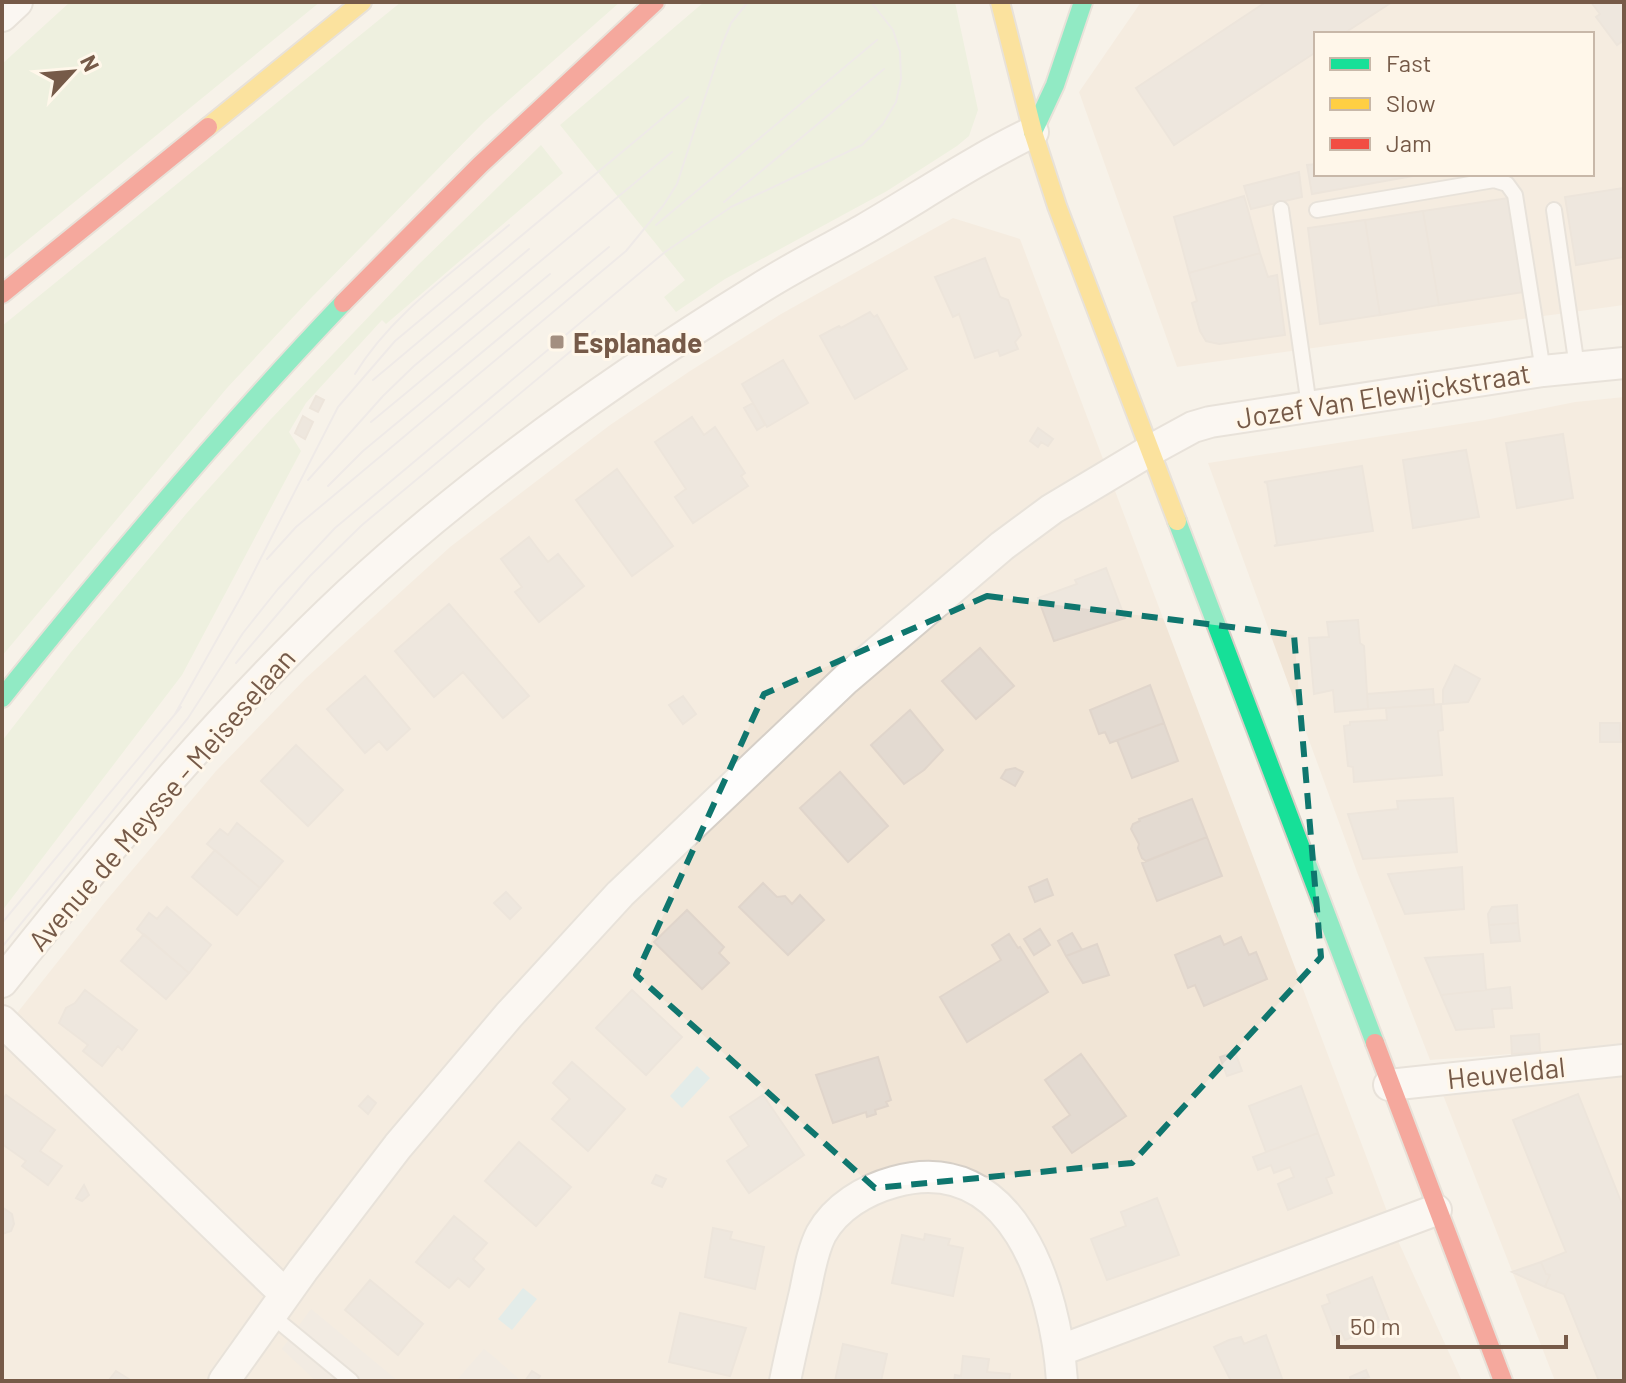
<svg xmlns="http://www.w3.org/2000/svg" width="1626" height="1383" font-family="Barlow,sans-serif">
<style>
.residential{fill:#f1e5d6;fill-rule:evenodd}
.industrial{fill:#eae2da}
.green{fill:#e2eed3}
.water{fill:#cae5e8}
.building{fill:#e3dad1;stroke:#e0d5cb;stroke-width:2}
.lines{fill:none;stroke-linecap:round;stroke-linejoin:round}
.lane-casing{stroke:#d6cfc7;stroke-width:18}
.street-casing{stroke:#d6cfc7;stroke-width:34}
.fast-casing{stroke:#d6cec6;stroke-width:22}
.slow-casing{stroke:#d6cec6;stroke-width:22}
.jam-casing{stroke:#d6cec6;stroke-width:22}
.lane{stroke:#fefdfc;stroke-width:14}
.street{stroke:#fefdfc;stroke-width:30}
.fast{stroke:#16e098;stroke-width:18}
.slow{stroke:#ffcf43;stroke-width:18}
.jam{stroke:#f24e42;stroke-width:18}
.tram{stroke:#e4e1e5;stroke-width:2}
.marked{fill:none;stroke:#0f766e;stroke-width:6;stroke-dasharray:16 10;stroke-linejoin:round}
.poi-dot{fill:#a38f80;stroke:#fff7ea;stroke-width:3}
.labels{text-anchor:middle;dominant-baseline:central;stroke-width:6;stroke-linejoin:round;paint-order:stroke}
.poi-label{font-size:28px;font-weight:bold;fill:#765a48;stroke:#fff7ea;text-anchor:start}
.street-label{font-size:28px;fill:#765a48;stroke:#fff7ea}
</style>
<rect width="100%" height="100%" fill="#f7f2e9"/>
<path class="residential" d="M1141,2H1624V305L1177,367L1079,92ZM1316,34H1592V174H1316Z
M953,218L1020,239L1399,1243L1462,1381H2V1032L105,902L216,771L306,678L450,547L610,425L690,371L781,314Z
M1624,397V1046L1430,1060L1357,872L1208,463L1485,420L1575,402Z
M1624,1074V1381H1555L1443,1095L1450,1091Z"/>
<path class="industrial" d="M311,1309L398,1381H316L282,1349Z
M484,1349L494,1357L521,1381H456Z"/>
<path class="green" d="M70,2H320L2,261V64Z
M401,2H620L484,122L311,298L227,388L2,656V326Z
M704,2H955L978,110L969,136L957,146L887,191L725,279L676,312L664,297L685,280L560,125Z
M541,145L563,173L386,324L382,320L306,403L289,432L301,451L182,675L2,911V741L71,652L186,514L270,420L418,265Z"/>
<path class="water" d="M697,1066L710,1078L682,1108L670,1096Z
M523,1288L537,1299L512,1330L498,1319Z"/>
<path class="building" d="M1266,2H1392L1343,34H1316V52L1174,145L1136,88Z
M1591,2H1624V40L1617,45L1596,17L1600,14Z
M1316,164V174H1424L1312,194L1307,165Z
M1299,172L1302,197L1251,209L1244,186Z
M1624,188V257L1576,265L1565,197Z
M1244,196L1260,253L1189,273L1174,217Z
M1509,198L1524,292L1439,305L1423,211Z
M1423,211L1439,305L1380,315L1365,220Z
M1365,220L1380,315L1320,324L1308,228Z
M1260,253L1268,277L1277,275L1285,335L1219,344L1206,341L1200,331L1192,303L1197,301L1189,273Z
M985,258L1000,297L1008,300L1021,335L1015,342L1018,349L1000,356L998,350L975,358L959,314L953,317L935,277Z
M870,312L874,317L877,315L907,369L855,399L820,336L839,326L841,328Z
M783,360L808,403L767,427L742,384Z
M316,396L324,400L318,412L310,408Z
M753,403L765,425L757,430L744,408Z
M303,416L313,422L305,439L295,433Z
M692,417L704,435L715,427L745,473L741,476L748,486L693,523L675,497L686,489L655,442Z
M1038,428L1053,439L1048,446L1041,442L1038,447L1030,441Z
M1563,434L1573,498L1517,508L1506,443Z
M1466,450L1479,517L1413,528L1403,460Z
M1362,466L1373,531L1274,546L1277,544L1267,483L1264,482Z
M617,469L673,546L632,576L576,500Z
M529,537L548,562L558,554L584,586L539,622L515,592L522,587L501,559Z
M1106,568L1125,618L1054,641L1038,598L1077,584L1075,580Z
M449,604L529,696L503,718L463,672L434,697L395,651Z
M1358,620L1360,643L1364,646L1368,709L1335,712L1333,690L1314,694L1309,638L1329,637L1327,622Z
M980,648L1014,686L976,719L942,681Z
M1455,665L1480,679L1468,702L1443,704V690Z
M365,676L410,729L387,750L379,741L365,753L327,709Z
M1150,685L1164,723L1110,743L1105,732L1099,734L1090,710Z
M1433,689L1434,705L1368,709L1367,694Z
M683,696L696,714L683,724L669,705Z
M1441,704L1443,730L1438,731L1442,775L1354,782L1353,767L1348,766L1344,726L1350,725V722L1387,720L1386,708Z
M910,710L943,750L924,770L904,784L871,745Z
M1164,723L1178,761L1132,778L1117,740Z
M1600,723H1620L1621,742H1600Z
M296,745L343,790L308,826L261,781Z
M1015,768L1023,772L1015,786L1001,778L1006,770Z
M840,772L888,826L848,862L800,808Z
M1453,798L1457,852L1363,859L1348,814L1398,809L1397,801Z
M1192,799L1207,837L1146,861L1142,858L1138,848L1139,844L1131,829L1133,824L1140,821L1139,819Z
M237,823L283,861L260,888L207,844L220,829L228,835Z
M1207,837L1222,876L1157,901L1142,863Z
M215,850L260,888L237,915L192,877Z
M1462,867L1464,909L1405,914L1388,874Z
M1047,879L1053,895L1035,902L1029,887Z
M763,883L777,897L785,896L792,904L800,895L824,920L788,955L739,907Z
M506,892L521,908L510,919L494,903Z
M1517,905L1518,923L1489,925L1488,914L1492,907Z
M167,907L211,945L189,973L137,929L149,913L157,919Z
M687,910L724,947L719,953L729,963L702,989L654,942Z
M1518,923L1520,941L1491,943L1489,925Z
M1040,929L1050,945L1034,955L1024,939Z
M1072,933L1082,950L1066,956L1058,941Z
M144,934L189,973L166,999L121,961Z
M1009,934L1018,948L1020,947L1048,992L967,1042L940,997L1001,960L992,945Z
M1220,936L1224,945L1241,937L1249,955L1256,952L1267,979L1204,1006L1195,985L1188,988L1175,955Z
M1097,944L1109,975L1083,983L1066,956Z
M1483,954L1486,990L1441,995L1425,958Z
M1510,987L1512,1008L1492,1009L1494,1027L1456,1030L1441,995Z
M85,990L137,1030L122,1050L118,1046L102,1066L83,1051L88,1045L59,1023L66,1008L75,1003Z
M632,990L682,1037L646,1075L596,1028Z
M1539,1034L1540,1052L1512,1054L1511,1036Z
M1235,1052L1242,1071L1227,1076L1220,1057Z
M1081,1054L1126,1116L1072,1153L1053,1127L1070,1115L1045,1080Z
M878,1057L891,1100L886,1102L888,1106L875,1110L876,1114L867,1117L866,1112L833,1123L816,1075Z
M572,1062L625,1109L588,1151L552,1119L570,1099L553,1083Z
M1301,1086L1318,1133L1266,1152L1249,1106Z
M1578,1094L1624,1209V1381H1599L1564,1294L1545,1287L1550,1275L1546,1274L1541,1262L1566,1252L1513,1120Z
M6,1095L55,1130L40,1151L62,1166L48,1185L22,1166L26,1161L2,1144V1101Z
M763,1095L804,1155L749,1193L727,1161L749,1146L730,1117Z
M368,1096L376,1103L368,1114L359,1106Z
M1318,1133L1334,1175L1326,1178L1332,1193L1288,1210L1278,1184L1294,1177L1290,1167L1274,1173L1271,1165L1258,1170L1253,1157Z
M519,1142L571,1187L536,1226L485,1181Z
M656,1175L666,1179L662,1187L652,1183Z
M84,1185L89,1195L82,1201L76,1198Z
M1157,1198L1179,1255L1107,1280L1091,1239L1126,1226L1121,1212Z
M2,1207L12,1214L14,1224L11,1231L2,1234Z
M454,1216L487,1243L473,1259L484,1269L469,1287L458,1278L449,1288L416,1262Z
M713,1228L732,1232L730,1239L764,1247L755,1289L705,1277Z
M925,1234L950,1239L948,1245L963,1248L953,1296L892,1283L902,1235L924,1240Z
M1541,1262L1546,1274L1550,1275L1545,1287L1512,1272Z
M1372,1277L1390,1323L1345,1340L1341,1331L1333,1335L1322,1306L1330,1303L1327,1295Z
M370,1280L423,1324L398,1355L345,1310Z
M680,1313L746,1328L730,1376L669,1362Z
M1266,1335L1283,1381H1231L1214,1347L1229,1340L1241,1337L1244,1344Z
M843,1344L887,1354L881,1381H835Z
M963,1356L989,1359L987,1372L1010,1374L1009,1381H954L955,1375L961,1376Z
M1366,1370L1369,1377L1351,1381L1350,1377Z
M116,1371L132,1381L109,1380Z
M532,1371L540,1376L537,1381H525Z"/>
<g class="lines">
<g class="lane-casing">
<path id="lane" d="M1281,209L1309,406
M1317,210L1494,180L1507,184L1515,195L1543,371
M1554,210L1577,367
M271,1315L351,1381"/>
</g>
<g class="street-casing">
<path id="street" d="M2,16L17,2
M2,982C110,846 222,712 349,593C473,478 613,379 757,290C791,268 828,250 863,230C920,197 974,160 1033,132
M2,1021L285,1294
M1389,1085L1624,1060
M1061,1350L1436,1210
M224,1381L303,1270L398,1146L509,1015L620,894L846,679L1002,546L1052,509L1149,451L1193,427L1210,422L1543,371L1624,363
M785,1381C791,1351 798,1322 805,1292C809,1273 812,1252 821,1234C836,1207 865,1190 894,1182C1013,1148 1056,1290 1062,1381"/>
</g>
<g class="fast-casing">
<path id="fast" d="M1033,132L1055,85L1083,2
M1177,521L1375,1043
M2,698C111,562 223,429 343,303"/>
</g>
<g class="slow-casing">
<path id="slow" d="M1000,2L1033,132L1057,206L1177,521
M208,127L362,2"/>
</g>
<g class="jam-casing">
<path id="jam" d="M2,294L208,127
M343,303L480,165L655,2
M1375,1043L1503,1381"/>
</g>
<use href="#lane" class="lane"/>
<use href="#street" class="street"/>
<use href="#fast" class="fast"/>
<use href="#slow" class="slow"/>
<use href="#jam" class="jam"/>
<path class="tram" d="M724,202L884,69
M656,225L877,40
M355,374C392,313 455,271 509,225
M373,380L529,249
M371,422L550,274
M308,480L383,396L414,366L672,152
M328,486L363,451L609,247
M267,559L296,527L626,251L663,206L677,184L722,45L731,23L748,2
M236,663L310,576L362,525L595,331
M175,714L242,595L338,407L395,341L688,97
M2,923L181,707
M2,947L188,718L243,633L278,589L335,528L665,252L731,207L862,145L883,124L896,102L901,79L900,52L893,30L871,2"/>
</g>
<path d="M0 0H1626V1383H0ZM987,596L1294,635L1321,957L1132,1163L875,1188L636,975L764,694Z" fill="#f7f2e9" fill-opacity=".55" fill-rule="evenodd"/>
<path class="marked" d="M987,596L1294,635L1321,957L1132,1163L875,1188L636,975L764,694Z"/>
<rect class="poi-dot" x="549" y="334" width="16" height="16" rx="4"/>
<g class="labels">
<g class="poi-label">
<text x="573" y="342">Esplanade</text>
</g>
<g class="street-label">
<text transform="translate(1383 395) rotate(-9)">Jozef Van Elewijckstraat</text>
<text transform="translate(161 799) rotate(-49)">Avenue de Meysse - Meiseselaan</text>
<text transform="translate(1506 1072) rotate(-6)">Heuveldal</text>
</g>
</g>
<rect width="1626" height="1383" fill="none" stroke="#765a48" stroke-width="8"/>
<rect x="1314" y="32" width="280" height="144" fill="#fff7ea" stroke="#c8b8a9" stroke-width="2"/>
<rect x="1330" y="58" width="40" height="12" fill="#16e098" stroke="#c8b8a9" stroke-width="2"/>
<text x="1386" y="72" font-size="24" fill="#765a48">Fast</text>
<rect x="1330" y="98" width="40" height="12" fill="#ffcf43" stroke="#c8b8a9" stroke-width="2"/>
<text x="1386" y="112" font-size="24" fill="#765a48">Slow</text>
<rect x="1330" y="138" width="40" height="12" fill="#f24e42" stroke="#c8b8a9" stroke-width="2"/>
<text x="1386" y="152" font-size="24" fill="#765a48">Jam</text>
<g transform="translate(72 72) rotate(64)" stroke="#fff7ea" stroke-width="6" paint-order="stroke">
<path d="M0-6L14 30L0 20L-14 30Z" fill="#765a48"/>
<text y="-12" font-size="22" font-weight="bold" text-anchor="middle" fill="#765a48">N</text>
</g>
<path d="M1338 1335v12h228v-12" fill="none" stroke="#765a48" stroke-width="4"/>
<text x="1350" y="1335" font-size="24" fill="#765a48" stroke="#fff7ea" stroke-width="6" paint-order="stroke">50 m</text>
</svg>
